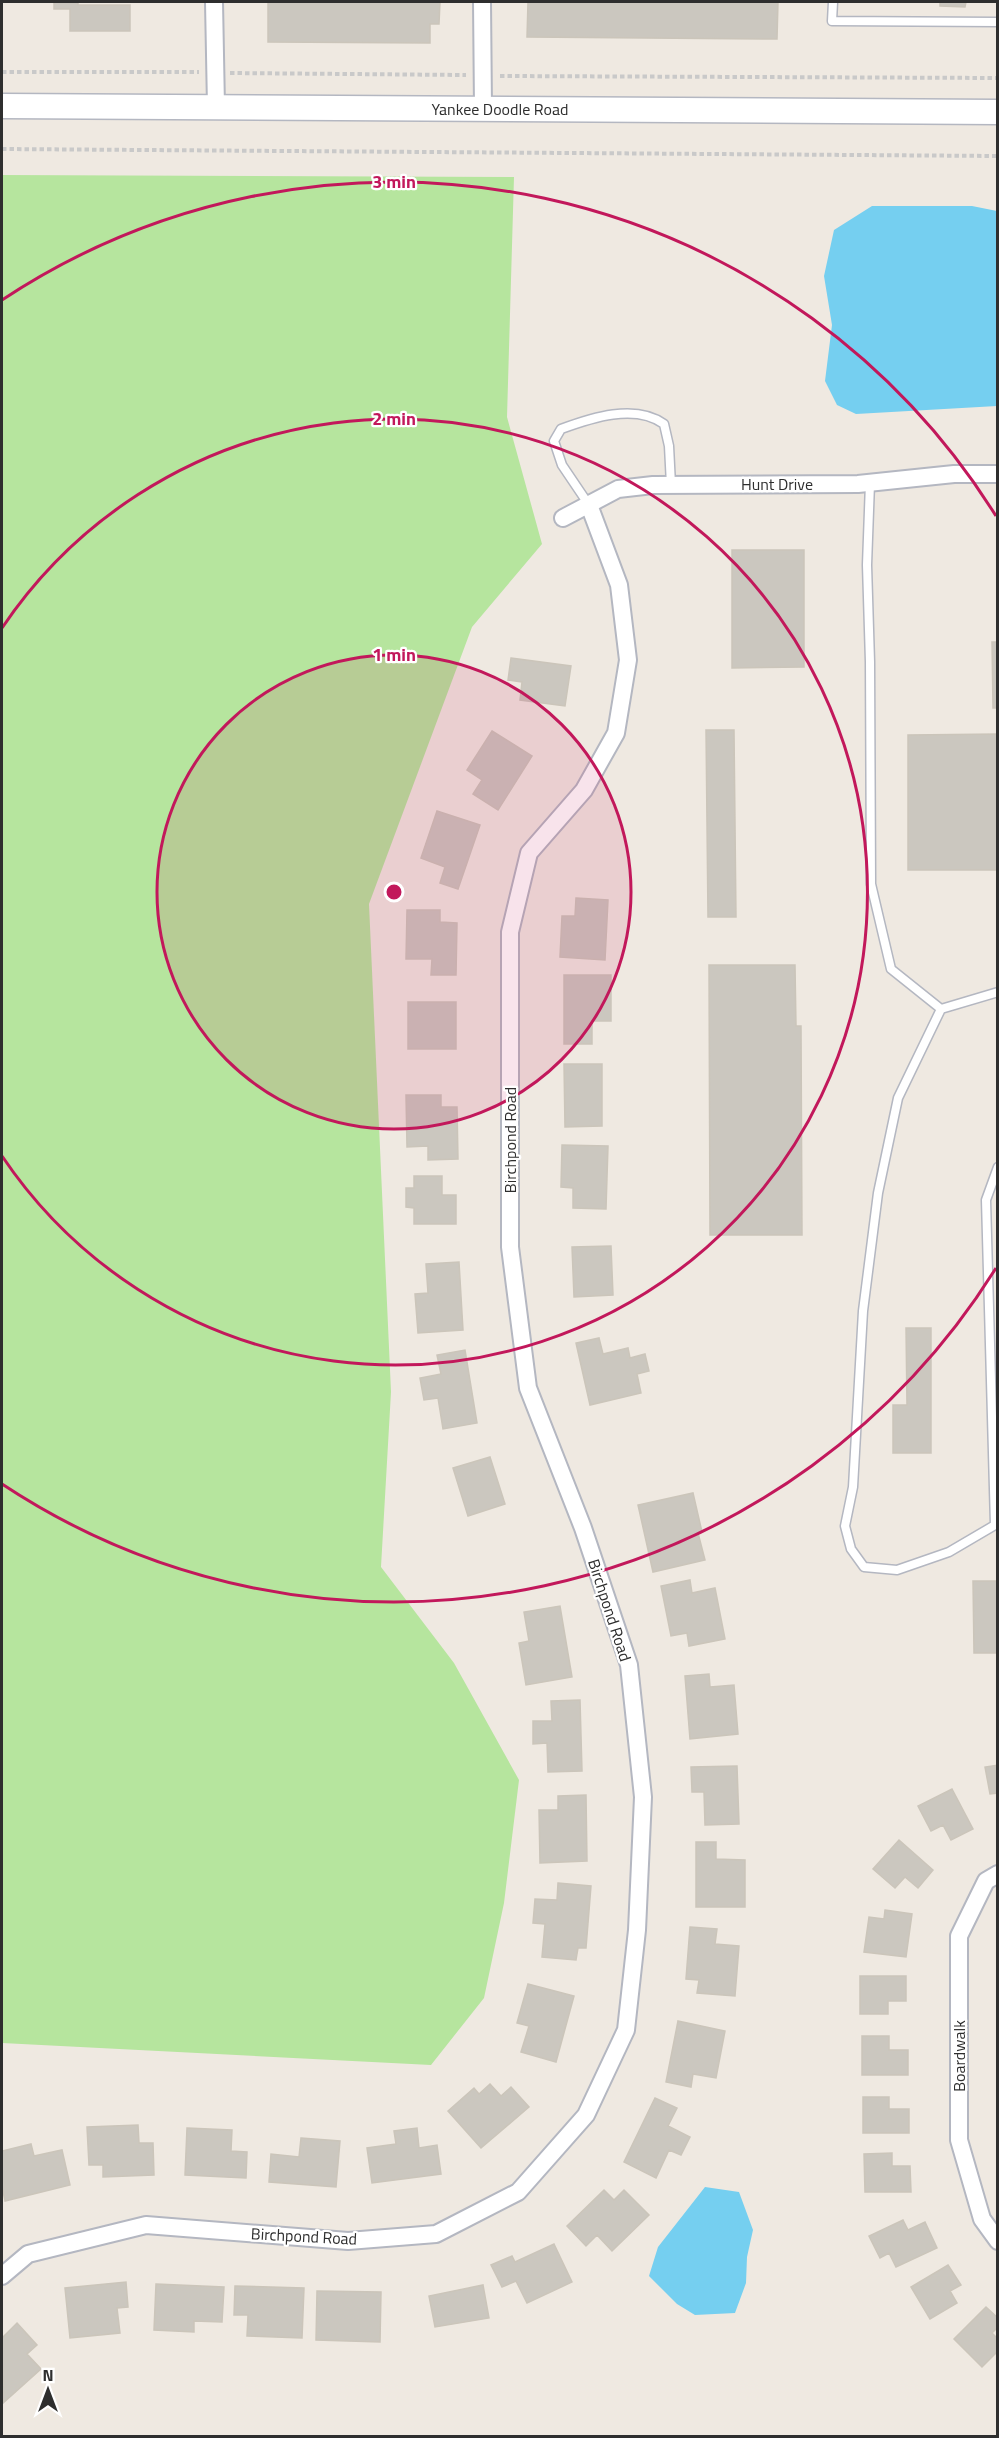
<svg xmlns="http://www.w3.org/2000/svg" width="999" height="2438" font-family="'Titillium Web',sans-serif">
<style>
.green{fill:#b6e59e}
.water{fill:#75cff0}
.building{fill:#cbc7bf;stroke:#cbc5ba;stroke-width:1.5}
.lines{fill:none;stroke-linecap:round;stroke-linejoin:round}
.service-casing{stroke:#b4b7c1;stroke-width:11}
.minor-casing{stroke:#b4b7c1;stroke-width:20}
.secondary-casing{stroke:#b4b7c1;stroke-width:27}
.path{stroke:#c9c9c9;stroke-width:4;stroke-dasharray:4.5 3;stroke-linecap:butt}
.service{stroke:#fff;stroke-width:8}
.minor{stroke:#fff;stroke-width:16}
.secondary{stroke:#fff;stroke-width:24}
.ring{fill:none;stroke:#c2185b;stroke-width:3}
.labels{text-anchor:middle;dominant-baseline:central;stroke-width:4.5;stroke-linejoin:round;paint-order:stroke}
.street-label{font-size:16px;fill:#2e2e2e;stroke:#fff}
.centre{fill:#c2185b;stroke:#fff;stroke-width:3}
.ring-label{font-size:18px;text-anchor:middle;font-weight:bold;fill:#c2185b;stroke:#fff;stroke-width:4.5;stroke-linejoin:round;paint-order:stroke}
</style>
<rect width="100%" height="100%" fill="#efe9e1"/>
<path class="green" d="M2,175L514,177L507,417L542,544L472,627L369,904L391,1392L381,1567L454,1663L519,1780L504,1903L484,1998L431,2065L2,2043Z"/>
<path class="water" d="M872,206H972L997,211V406L856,414L837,405L825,381L832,325L824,276L834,230Z
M705,2187L739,2192L753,2230L747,2257L746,2283L735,2313L695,2315L677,2304L649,2276L658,2247Z"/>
<path class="building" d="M54,2H78V5H130V31H70V9H54Z
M268,2H440L439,24H430V43L268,42Z
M528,2H778L777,39L527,37Z
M940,2H966L965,7L940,6Z
M732,550H804V667L732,668Z
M992,642H998V708H993Z
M511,658L571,666L565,706L520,700L522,682L508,680Z
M706,730H734L736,917H708Z
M492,731L532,756L498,810L473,794L482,780L467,770Z
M998,734V870H908V735Z
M437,811L480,825L458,889L440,883L445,867L421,858Z
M576,898L608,900L605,960L560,957L562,916H575Z
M407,910H440V922L457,923L456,975H431L432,959H406Z
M709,965H795L796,1026H801L802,1235H710Z
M564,975H611V1021H592V1044H564Z
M408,1002H456V1049H408Z
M564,1064H602V1126L565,1127Z
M406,1095H441V1107H457L458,1159L428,1160V1146L407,1147Z
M562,1145L608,1146L606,1209L573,1208V1188L561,1187Z
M414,1176H442V1195H456V1224H414V1208L406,1207V1188H414Z
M611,1246L613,1295L574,1297L572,1247Z
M459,1262L463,1330L418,1333L415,1294L428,1293L426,1264Z
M906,1328H931V1453H893V1405H907Z
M599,1338L603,1354L628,1348L630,1358L645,1354L649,1371L637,1374L641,1393L590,1405L576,1343Z
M465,1350L477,1423L443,1429L438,1398L424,1400L420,1378L441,1374L437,1355Z
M490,1457L505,1504L468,1516L453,1468Z
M693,1493L702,1532L698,1533L705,1560L653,1572L638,1505Z
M690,1580L692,1593L715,1588L725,1639L689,1646L687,1633L671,1636L661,1586Z
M973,1581H998V1653H974Z
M560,1606L572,1677L526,1685L519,1643L529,1641L524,1612Z
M709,1674L710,1687L734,1685L738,1734L690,1739L685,1676Z
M580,1700L582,1771L548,1772L547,1743L533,1744V1721H552L551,1701Z
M998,1765V1793L990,1794L985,1767Z
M737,1766L739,1824L705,1825L704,1792H692L691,1767Z
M952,1789L973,1829L951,1840L943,1825L931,1831L918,1806Z
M586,1795L587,1861L540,1863L539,1810H558V1796Z
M899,1840L933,1870L918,1888L905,1877L895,1888L873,1869Z
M696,1842H716V1859L745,1860V1907H696Z
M558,1883L591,1886L586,1948H578L576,1960L542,1957L545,1924L533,1923L535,1899L557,1900Z
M885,1910L912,1914L906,1957L864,1952L869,1917L884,1919Z
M690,1927L717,1929L715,1944L739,1946L735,1996L697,1993L699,1980L686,1979Z
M860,1976H906V2001H888V2014H860Z
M528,1984L574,1996L556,2062L521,2052L529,2026L517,2023Z
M678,2021L725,2031L716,2078L693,2074L691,2087L666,2082Z
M862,2036H889V2050H908V2075H862Z
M490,2084L501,2096L511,2087L529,2107L481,2148L448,2111L474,2088L479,2094Z
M863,2097H889V2109H909V2133H863Z
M655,2098L677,2108L668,2126L690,2137L681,2155L669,2150L656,2178L624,2162Z
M138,2125L139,2143H153L154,2175L103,2177V2165H89L87,2127Z
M187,2128L232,2130L231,2151L247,2152L246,2178L185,2175Z
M417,2128L419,2148L437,2145L441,2174L372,2183L367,2148L396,2144L394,2131Z
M301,2138L340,2141L336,2187L269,2182L271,2154L299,2157Z
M31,2144L34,2156L62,2150L70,2185L5,2201L2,2186V2151Z
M892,2153V2166H910L911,2192H865L864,2154Z
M604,2190L614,2200L624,2190L649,2215L612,2251L597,2235L586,2246L567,2226Z
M903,2220L908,2230L925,2222L937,2248L896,2267L889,2253L880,2258L869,2236Z
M554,2244L572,2282L527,2303L516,2281L502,2287L491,2265L512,2256L515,2262Z
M948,2265L961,2285L950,2291L957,2303L930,2319L911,2287Z
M126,2282L128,2307L117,2308L120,2333L70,2338L65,2288Z
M156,2284L224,2287L222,2322L194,2321V2332L154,2330Z
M483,2285L489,2318L435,2327L429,2296Z
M235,2286L304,2288L302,2338L247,2336L248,2315H234Z
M317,2291L381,2292L380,2342L316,2340Z
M986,2307L998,2318V2327L992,2333L998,2339V2351L982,2367L954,2339Z
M17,2323L37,2345L27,2354L41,2369L3,2403L2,2338Z"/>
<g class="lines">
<g class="service-casing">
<path id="service" d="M833,2L832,21L998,22
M870,483L867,565L870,662L871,884L891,969L941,1009
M589,505L562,465L554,441L561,429C591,418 635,403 664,424L669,446L671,485
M998,992L941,1009L898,1098L878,1193L863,1311L853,1487L845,1526L851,1549L864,1567L897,1570L949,1552L995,1525L986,1200L998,1167"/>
</g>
<g class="minor-casing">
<path id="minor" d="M214,2L216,107
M482,2L483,108
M563,518L618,489L653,485L858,484L954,474H998
M998,1874L986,1881L959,1936V2140L982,2219L998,2241
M2,2276L28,2254L146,2225L348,2241L436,2234L518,2192L586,2115L626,2030L637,1930L643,1797L629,1665L583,1528L528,1388L510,1247V932L529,853L584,790L616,733L628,660L619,585L589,505"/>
</g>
<g class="secondary-casing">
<path id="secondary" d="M2,106L998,112"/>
</g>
<path class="path" d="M2,72H199
M230,73L466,75
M500,76L998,78
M2,149L998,156"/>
<use href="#service" class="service"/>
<use href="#minor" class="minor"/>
<use href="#secondary" class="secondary"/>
</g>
<circle cx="394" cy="892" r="237" fill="#c2185b" fill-opacity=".12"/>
<g class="ring">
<circle cx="394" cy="892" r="237"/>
<path d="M2 628A473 473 0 1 1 2 1156"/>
<path d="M996 1268A710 710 0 0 1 2 1484M2 300A710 710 0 0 1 996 516"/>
</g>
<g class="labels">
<g class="street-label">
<text x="500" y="109">Yankee Doodle Road</text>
<text x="777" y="484">Hunt Drive</text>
<text transform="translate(510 1140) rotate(-90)">Birchpond Road</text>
<text transform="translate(610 1610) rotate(72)">Birchpond Road</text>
<text transform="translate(959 2056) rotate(-90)">Boardwalk</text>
<text transform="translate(304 2236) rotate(3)">Birchpond Road</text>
</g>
</g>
<circle cx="394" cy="892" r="9" class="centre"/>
<g class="ring-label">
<text x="394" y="188">3 min</text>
<text x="394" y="425">2 min</text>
<text x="394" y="661">1 min</text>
</g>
<rect width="999" height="2438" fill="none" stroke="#2e2e2e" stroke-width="6"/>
<g transform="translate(48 2390)" stroke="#ffffff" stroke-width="4.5" paint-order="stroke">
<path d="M0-4.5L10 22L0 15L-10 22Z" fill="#2e2e2e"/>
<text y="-9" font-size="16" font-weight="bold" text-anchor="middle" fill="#2e2e2e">N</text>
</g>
</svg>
